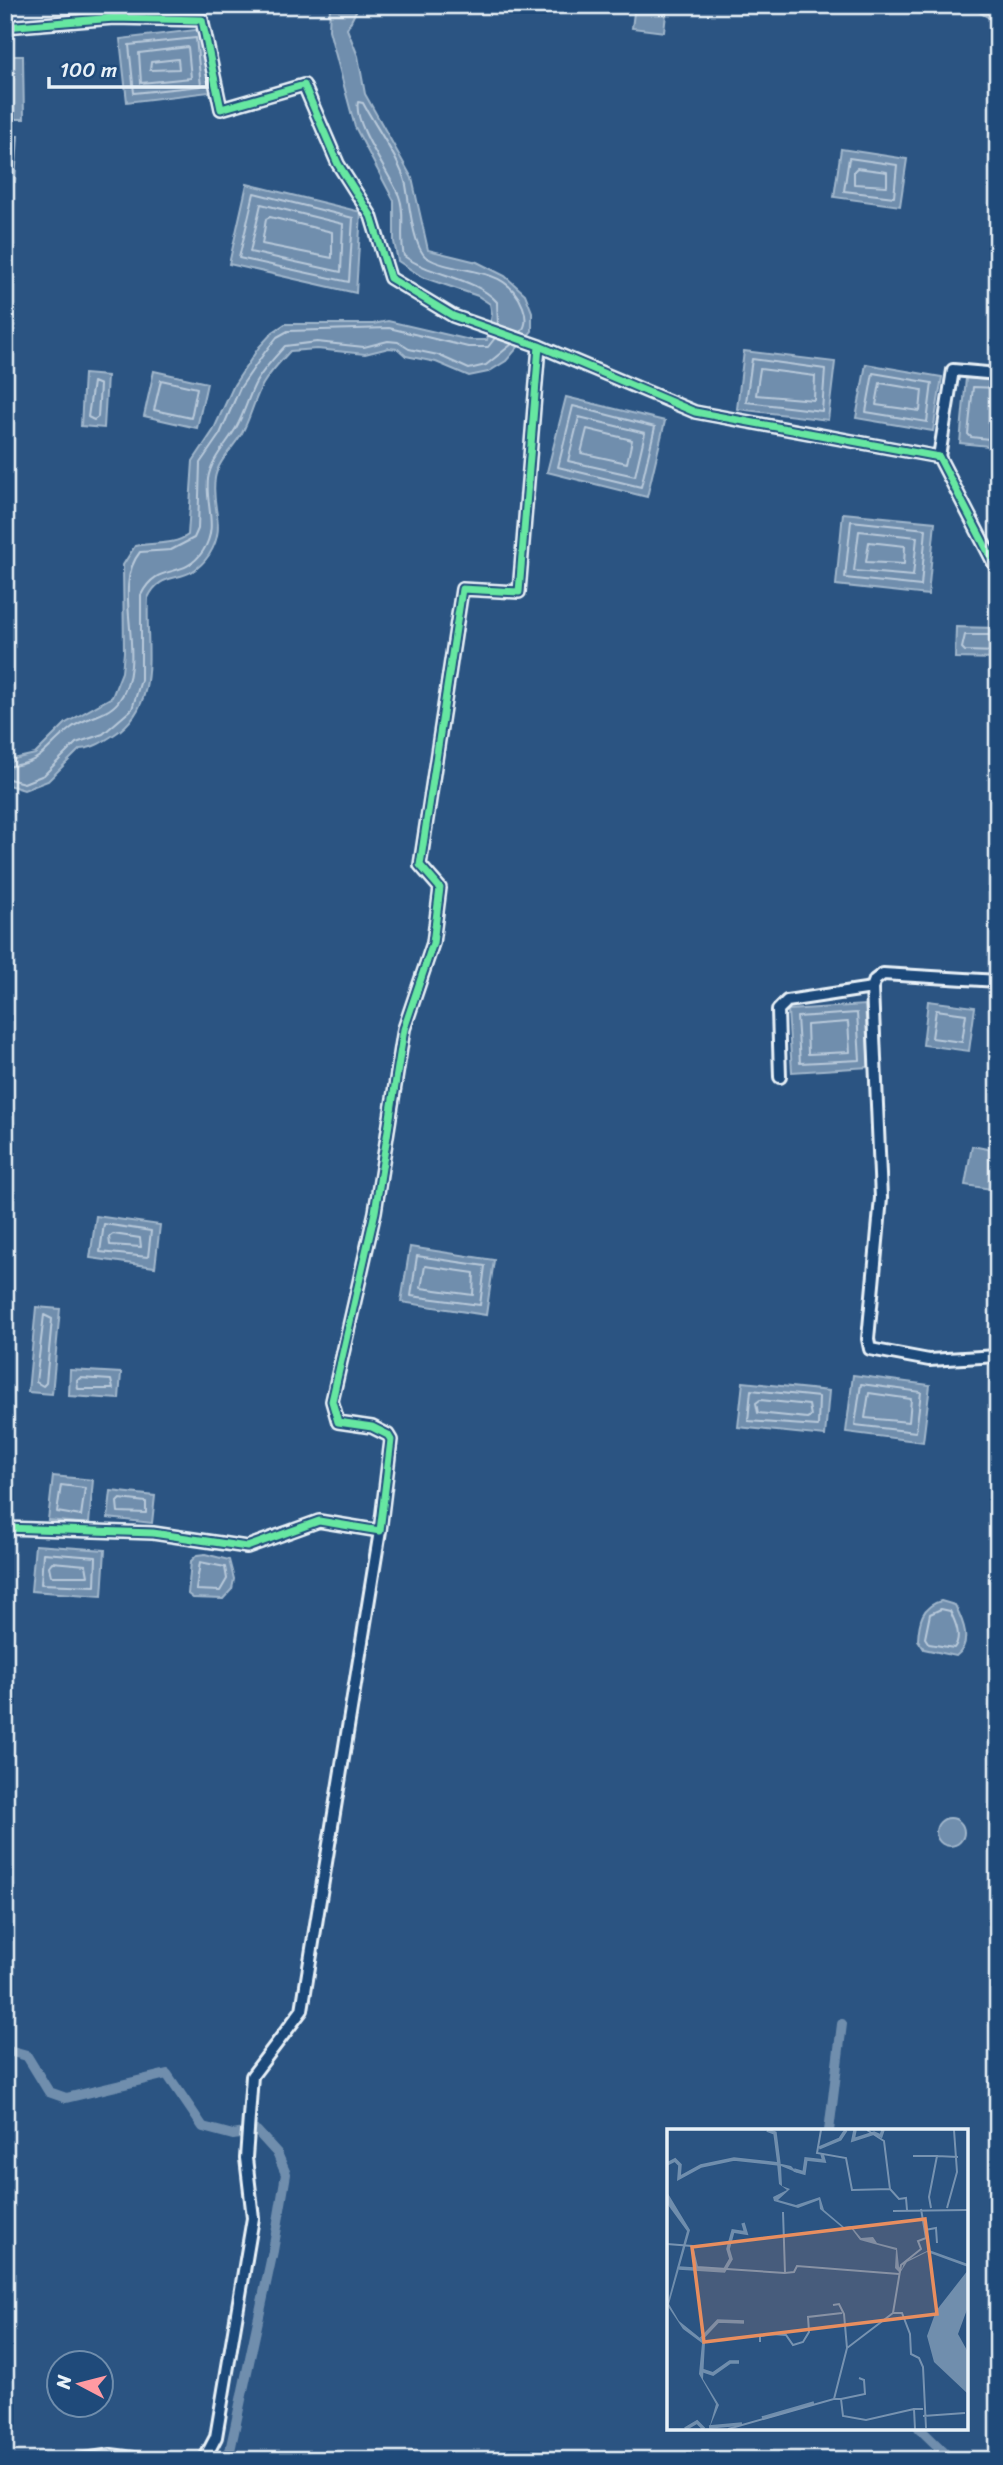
<svg xmlns="http://www.w3.org/2000/svg" width="1003" height="2465" font-family="Sriracha,sans-serif">
<style>
.water{fill:#708ead;stroke:#a0b6cb;stroke-width:2}
.lines{fill:none;stroke-linecap:round;stroke-linejoin:round}
.shore{stroke:#b8c9da;stroke-width:2}
.canal{stroke:#708ead;stroke-width:10}
.street-casing{stroke:#e8f1f8;stroke-width:16}
.street{stroke:#1f4a7a;stroke-width:10}
.cycleway-casing{stroke:#1f4a7a;stroke-width:11}
.cycleway{stroke:#66e7a1;stroke-width:7}
.inset-river{fill:none;stroke:#708ead;stroke-width:3.5}
.inset-road{fill:none;stroke:#7793b1;stroke-width:2}
.view{fill:#e88e5f;fill-opacity:0.15;stroke:#e88e5f;stroke-width:3.5}
.inset-edge{fill:none;stroke:#e8f1f8;stroke-width:3.5}
</style>
<rect width="100%" height="100%" fill="#2b5482"/>
<filter id="ink" filterUnits="userSpaceOnUse"><feTurbulence type="fractalNoise" baseFrequency=".0143" numOctaves="2"/><feDisplacementMap in="SourceGraphic" scale="14" xChannelSelector="R" yChannelSelector="G"/><feConvolveMatrix kernelMatrix="1 2 1 2 8 2 1 2 1" color-interpolation-filters="sRGB"/></filter>
<g filter="url(#ink)">
<path class="water" d="M330,5H359L347,29L358,56L365,94L412,178L428,250L477,262L505,276L525,294L532,312V331L506,361L488,372L469,376L436,362L406,356L398,349L389,348L365,354L317,349L290,351C281,361 270,372 263,384C254,399 251,417 242,433C233,448 218,461 215,478C210,509 228,525 209,555C186,589 163,566 148,598C145,646 162,703 115,734C103,742 94,748 80,749L48,781L24,790L5,784V761L35,754L66,723L112,697L122,672L124,652L123,565L135,546C153,542 173,546 188,535L193,461L213,431L234,385L259,347L273,332L285,324H373L388,321L470,340H487L492,314L490,304L478,296L422,277L398,261L394,242V201L355,127L329,30Z
M635,5H667L664,32L632,28Z
M967,5H998V23Z
M203,29L210,92L127,102L120,39Z
M5,56H23L24,119H5Z
M5,136H18L15,182H5Z
M841,149L907,159L900,206L834,197Z
M247,184L361,212L356,293L229,264Z
M744,351L835,362L828,420L737,409Z
M866,364L942,377L933,431L856,418Z
M154,371L207,383L197,428L144,416Z
M84,374L107,376L104,428L81,426Z
M966,378L998,381V447L960,443Z
M566,397L665,421L647,497L547,472Z
M843,513L935,522L928,595L836,585Z
M956,627L998,628V659L955,658Z
M928,1001L975,1007L969,1051L923,1045Z
M865,1005L869,1067L792,1072L788,1010Z
M972,1146L998,1151V1190L965,1185Z
M96,1216L160,1225L155,1267L90,1258Z
M410,1247L494,1260L486,1315L401,1302Z
M36,1307L60,1309L52,1394L28,1392Z
M70,1370L121,1373L119,1399L69,1396Z
M853,1375L930,1385L923,1442L846,1432Z
M743,1382L829,1391L825,1436L738,1427Z
M53,1476L93,1480L89,1524L48,1520Z
M111,1491L155,1496L152,1523L108,1518Z
M35,1545L105,1550L102,1596L31,1591Z
M205,1554L229,1560L234,1579L232,1589L223,1599L193,1598L188,1594L191,1561L197,1555Z
M941,1601L955,1605C963,1621 973,1643 956,1656L924,1649L918,1640C919,1621 922,1606 941,1601Z
M936 1832a14 14 0 1 1 28 0a14 14 0 1 1-28 0Z"/>
<g class="lines">
<path class="shore" d="M196,38L201,86L134,93L129,45Z
M188,47L191,78L141,83L139,53Z
M178,59L179,69L150,70L151,62Z
M849,158L897,165L894,197L844,191Z
M857,168L887,172V186L854,184V171Z
M254,193L353,218L349,282L239,258Z
M261,204L343,224L341,272L250,252Z
M270,217L332,232V258L262,244L266,219Z
M498,324L497,302C475,277 431,276 404,256C399,237 406,214 399,196C390,174 353,124 358,102L363,103C375,126 400,160 406,185C409,201 413,247 426,257C455,276 506,262 523,307C526,315 527,325 521,332
M752,359L825,369L822,411L746,402Z
M760,369L815,376L814,400L756,395Z
M873,373L932,383L927,422L866,412Z
M161,380L197,388L191,418L154,410Z
M93,382L100,385L98,417L94,420L88,417Z
M880,383L922,390L920,411L876,405Z
M998,388L973,387L968,434L971,437L998,440
M573,406L655,427L641,487L558,467Z
M579,417L645,433L635,476L568,461Z
M587,429L632,440L627,463L581,453Z
M851,521L926,529L921,586L845,578Z
M859,531L917,537L913,576L854,571Z
M869,542L905,546L904,564L866,562Z
M998,635H965L962,648L965,651L998,652
M5,767C45,763 43,749 71,728C85,717 107,716 118,702C151,659 109,590 140,552L171,550L194,538L198,529L200,463L220,434L240,388L265,352L277,337L288,331L389,328L468,347H488L495,338
M5,778L24,783L44,775L76,743L103,734L132,709L141,680V595C158,560 182,582 203,551C219,526 205,506 208,479C211,459 226,445 236,428C244,414 248,398 255,384C263,369 275,357 285,346L317,342L364,347L388,341L398,342L409,349L438,355L469,369L486,365L512,344
M936,1010L966,1014L962,1042L932,1038Z
M857,1013L860,1060L800,1063L797,1017Z
M848,1022L850,1052L808,1054L807,1025Z
M104,1224L151,1231L148,1257L100,1252Z
M113,1234L140,1238L141,1247L110,1245L109,1237Z
M417,1256L485,1266L480,1305L411,1296Z
M425,1266L474,1273L473,1295L421,1288Z
M44,1315L52,1319L46,1383L43,1386L36,1382Z
M80,1378L111,1380L113,1389H78L77,1381Z
M861,1384L921,1392L916,1432L855,1425Z
M751,1390L819,1397L818,1426L748,1421Z
M869,1393L911,1399L909,1422L865,1418Z
M760,1400L809,1405L811,1416L807,1418L758,1413L756,1403Z
M61,1485L85,1488L81,1516L57,1512Z
M120,1499L146,1502V1513L118,1512L117,1502Z
M43,1553L96,1557L95,1586L41,1584Z
M52,1562L86,1565L88,1576H51L49,1566Z
M200,1562L225,1567L227,1579L220,1591L196,1590Z
M941,1609L950,1611C956,1623 962,1637 954,1648L929,1644L925,1638L930,1614Z"/>
<path class="canal" d="M5,2050L27,2056L49,2092L66,2098L167,2074L203,2127L233,2135L257,2131L277,2153L286,2174L273,2251L228,2460
M829,2131L842,2024
M919,2428L952,2460"/>
<g class="street-casing">
<path id="street" d="M5,27L114,18L202,20L221,109L304,85L338,164L371,216L390,278L453,316L539,346L695,412L939,457L998,571
M939,457L953,370L998,374
M872,988L881,1198L868,1339L870,1349L929,1360L998,1356
M780,1077L778,1010L787,1001L872,988L875,980L883,974L998,981
M5,1528L153,1533L247,1547L319,1521L380,1531L391,1440L388,1435L372,1427L338,1422L332,1401L375,1212L404,1029L433,943L440,888L420,865L462,589L519,592L539,346
M78,2460L111,2455L150,2460
M204,2460L216,2437L253,2218L246,2158L252,2076L302,2010L380,1531"/>
</g>
<use href="#street" class="street"/>
<g class="cycleway-casing">
<path id="cycleway" d="M5,27L114,18L202,20L221,109L304,85L338,164L371,216L390,278L453,316L539,346L695,412L939,457L998,571
M5,1528L153,1533L247,1547L319,1521L380,1531L391,1440L388,1435L372,1427L338,1422L332,1401L375,1212L404,1029L433,943L440,888L420,865L462,589L519,592L539,346"/>
</g>
<use href="#cycleway" class="cycleway"/>
</g>
</g>
<g transform="translate(667 2129)">
<rect width="301" height="301" fill="#2b5482"/>
<path d="M110,34L124,37L131,44L114,37L115,57L123,60L111,71L129,76L153,68L157,81L177,98L184,97L194,109L206,108L210,114L230,119L232,138L235,140L237,133L262,121L301,135V138L260,123L240,133L233,144L228,139L229,121L193,111L184,99L177,100L153,80L152,71L131,79L107,72L106,68L120,61L112,55ZM0,63L23,101L2,175L12,192L38,213L36,250L52,276L42,300L49,275L32,245L35,214L16,200L0,176L20,102L1,76ZM301,141V178L291,205L301,223V265L267,233L260,207L269,182Z" fill="#708ead"/>
<path class="inset-river" d="M100,1L108,4L112,35M188,1L186,11L207,4L214,7L216,1M152,19L173,10L179,1M0,35L8,31L13,36L12,49L34,37L67,30L112,35M127,41L137,44L139,30L157,32L155,25M12,139L57,142L64,130L61,120L66,102L79,104L76,94M34,210L51,192L77,193M34,241L46,245L63,233H72M95,289L147,274M42,298L75,295M18,300L30,293L37,300"/>
<path class="inset-road" d="M154,1L150,24L179,29L185,61L223,60M200,1L217,12L223,60L232,70L239,69L240,81M246,27H270L262,68L264,79M270,27L291,28M280,79L290,43L287,1M226,82L301,81M116,83L118,144L127,143L130,137L232,145M258,101L269,99L270,114M0,115L25,117L30,138L118,144M166,176L172,175L177,185L180,219M226,184H235L243,205L244,225L252,229L256,238L259,299M93,213V207L104,205L119,206L126,216L136,213L142,203L141,188L175,184M167,270H174L176,287L199,291L247,280M174,270L198,265L197,251L192,249M256,287L298,284M61,300L167,270L180,219L226,184L234,136L254,120L251,112L259,109L254,80M248,300L247,280H256"/>
<path class="view" d="M258,90L270,185L37,213L25,118Z"/>
<rect width="301" height="301" class="inset-edge"/>
</g>
<rect width="1003" height="2465" fill="none" stroke="#1f4a7a" stroke-width="28"/>
<rect x="14" y="14" width="975" height="2437" fill="none" stroke="#e8f1f8" stroke-width="2.5" filter="url(#ink)"/>
<g transform="translate(80 2384) rotate(277)"><circle r="33" fill="#1f4a7a" stroke="#6f8dac" stroke-width="2"/>
<path d="M0-5L12 26L0 18L-12 26Z" fill="#ff9aa2"/>
<text y="-10" font-size="19" font-weight="bold" text-anchor="middle" fill="#e8f1f8">N</text>
</g>
<path d="M49 77v10h158v-10" fill="none" stroke="#e8f1f8" stroke-width="3.5"/>
<text x="60" y="77" font-size="21" fill="#e8f1f8" stroke="#1f4a7a" stroke-width="5" paint-order="stroke">100 m</text>
</svg>
